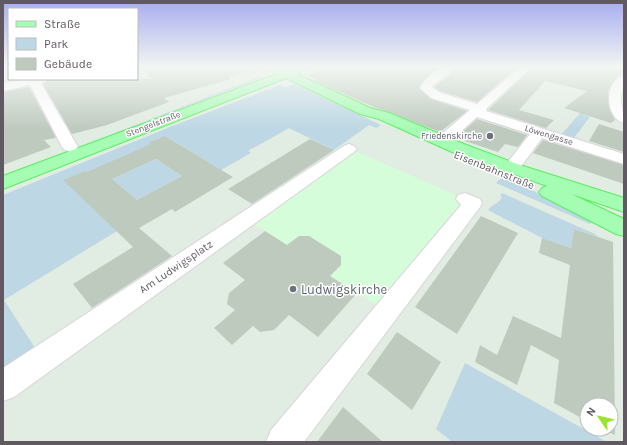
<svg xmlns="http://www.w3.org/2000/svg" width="627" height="445" font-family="Karla,sans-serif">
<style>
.commercial{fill:#d5fdd9}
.green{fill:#bdd7e4}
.building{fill:#bfcabf;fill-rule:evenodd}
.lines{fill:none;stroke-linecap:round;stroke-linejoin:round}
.street-casing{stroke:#dad4da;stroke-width:2}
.primary-casing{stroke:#58ee5e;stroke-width:2}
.street{fill:#fff;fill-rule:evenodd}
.primary{fill:#a5fdb3;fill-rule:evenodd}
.worship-dot{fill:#6b7280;stroke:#fff;stroke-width:1.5}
.labels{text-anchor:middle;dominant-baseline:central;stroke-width:3;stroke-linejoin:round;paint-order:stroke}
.far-street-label{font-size:9px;fill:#605961;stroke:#fff}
.far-worship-label{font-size:9px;fill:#5b616d;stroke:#fff;text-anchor:end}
.street-label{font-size:11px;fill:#605961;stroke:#fff}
.near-worship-label{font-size:13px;fill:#5b616d;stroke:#fff;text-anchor:start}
</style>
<rect width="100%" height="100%" fill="#e1ece2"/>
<path class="commercial" d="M355,151L465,199L376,305L330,276L341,265V256L309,236H299L287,245L253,223Z"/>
<path class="green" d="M261,76L263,77L3,177Z
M294,84L381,125L376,128L369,125L334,150L289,128L248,151L251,153L221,170L165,136L149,143L152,145L88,173L85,171L64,180L117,231L4,300L35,348L3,369V195L175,125L280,85L285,87Z
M580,113L590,117L573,139L561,135Z
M156,159L182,176L137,200L112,179Z
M502,177L556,201L594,220L590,224L496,183Z
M502,193L595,234L599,237L574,229L571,248L542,238L488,210C492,204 499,204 502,197L500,196Z
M465,363L607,442H449L450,440L436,429Z"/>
<path class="building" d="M139,67H249V71L229,77L231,79L164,98L169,102L107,125L72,134L43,84L50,79H153Z
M327,67H445L431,73L424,80L419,88L431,99L467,111L440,132L369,105L315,81L317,80L307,75Z
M447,67H497L511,71V67H517L477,102L440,91L434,87L451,74V68Z
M533,67H624V71L612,83L608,91L609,107L615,120L611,123L564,108L587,91L545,81L519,110L554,120L546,128L488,110Z
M29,87L56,138L44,140L51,147L3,165V92Z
M477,119L527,135L518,147L505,144L498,152L456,138Z
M599,124L624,132V152L589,141Z
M165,136L233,177L175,212L172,209L139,228L172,256L92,308L73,284L133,247L63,180L85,171L87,172L151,144L148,143ZM156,159L182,176L137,200L112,179Z
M310,139L334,150L252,204L228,189Z
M543,140L624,165V184L533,153Z
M481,216L518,233L457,334L415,307Z
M574,229L613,242L615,435L603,429H611V405H587V421L554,403L559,360L531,345L517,385L475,362L480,345L497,355L513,316L561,338L570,265L539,253L542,238L571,248Z
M265,231L287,245L299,236H309L341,256V265L330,276L357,293L318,337L289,315L274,330L260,332L253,326L232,345L214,328L235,310L227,304L229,293L245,280L223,263Z
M397,332L441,362L412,410L367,374Z
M343,407L383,442H317Z"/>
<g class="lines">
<g class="street-casing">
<path id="street" d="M520,67H532L487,108L486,111L624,154V164L542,138L517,172L511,173L505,172L503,168L530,134L477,117L447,144L442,146L437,144L434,141L437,138L470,110L431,98L420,88C424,79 439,66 450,69L451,71L450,73L433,85L432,87L439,92L477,104Z
M624,75C624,83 622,89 621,97C621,106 624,114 624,123C604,118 604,80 624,75Z
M25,79H48L46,81L41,83L78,147L75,150L70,152L65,150L62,147L30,85L3,91V83Z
M349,144L354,146L357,149L354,152L14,397L3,401V368L344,146Z
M465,193L480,199L482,203L480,207L304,442H266L271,430L461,205L456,199L458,195Z"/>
</g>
<g class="primary-casing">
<path id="primary" d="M266,67H282L287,70L295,67L299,68L301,71L297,74L370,108L389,113L464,144L517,164L624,198V212L571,194L624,219V236L616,234L542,196L539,192L542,188L547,186L452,152L379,119L360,114L286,78L3,189V176L277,74Z"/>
</g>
<use href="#street" class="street"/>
<use href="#primary" class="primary"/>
</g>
<linearGradient id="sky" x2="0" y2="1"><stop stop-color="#a7acf0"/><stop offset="0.52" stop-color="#f2f6f2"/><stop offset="1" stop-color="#f2f6f2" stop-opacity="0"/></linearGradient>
<rect width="627" height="129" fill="url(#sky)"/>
<g class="worship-dot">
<circle cx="490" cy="136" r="4"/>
<circle cx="293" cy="289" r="4"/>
</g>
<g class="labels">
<g class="far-street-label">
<text transform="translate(153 124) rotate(-21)">Stengelstraße</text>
<text transform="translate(549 135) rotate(17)">Löwengasse</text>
</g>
<g class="far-worship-label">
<text x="482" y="136">Friedenskirche</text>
</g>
<g class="street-label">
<text transform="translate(494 170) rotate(22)">Eisenbahnstraße</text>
<text transform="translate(176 267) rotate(-34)">Am Ludwigsplatz</text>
</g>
<g class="near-worship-label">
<text x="301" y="289">Ludwigskirche</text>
</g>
</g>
<rect width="627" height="445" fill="none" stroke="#605961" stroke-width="8"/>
<rect x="8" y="8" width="130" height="72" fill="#ffffff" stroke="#bfbdc0"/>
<rect x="16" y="21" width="20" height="6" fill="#a5fdb3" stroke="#bfbdc0"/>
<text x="44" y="28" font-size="12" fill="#605961">Straße</text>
<rect x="16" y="38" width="20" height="12" fill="#bdd7e4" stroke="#bfbdc0"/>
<text x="44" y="48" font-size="12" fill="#605961">Park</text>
<rect x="16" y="58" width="20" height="12" fill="#bfcabf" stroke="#bfbdc0"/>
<text x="44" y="68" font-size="12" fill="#605961">Gebäude</text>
<g transform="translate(599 417) rotate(304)"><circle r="19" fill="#ffffff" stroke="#bfbdc0"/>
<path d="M0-3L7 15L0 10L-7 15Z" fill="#9ce52e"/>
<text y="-6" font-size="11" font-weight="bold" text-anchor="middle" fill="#605961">N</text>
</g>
</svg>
